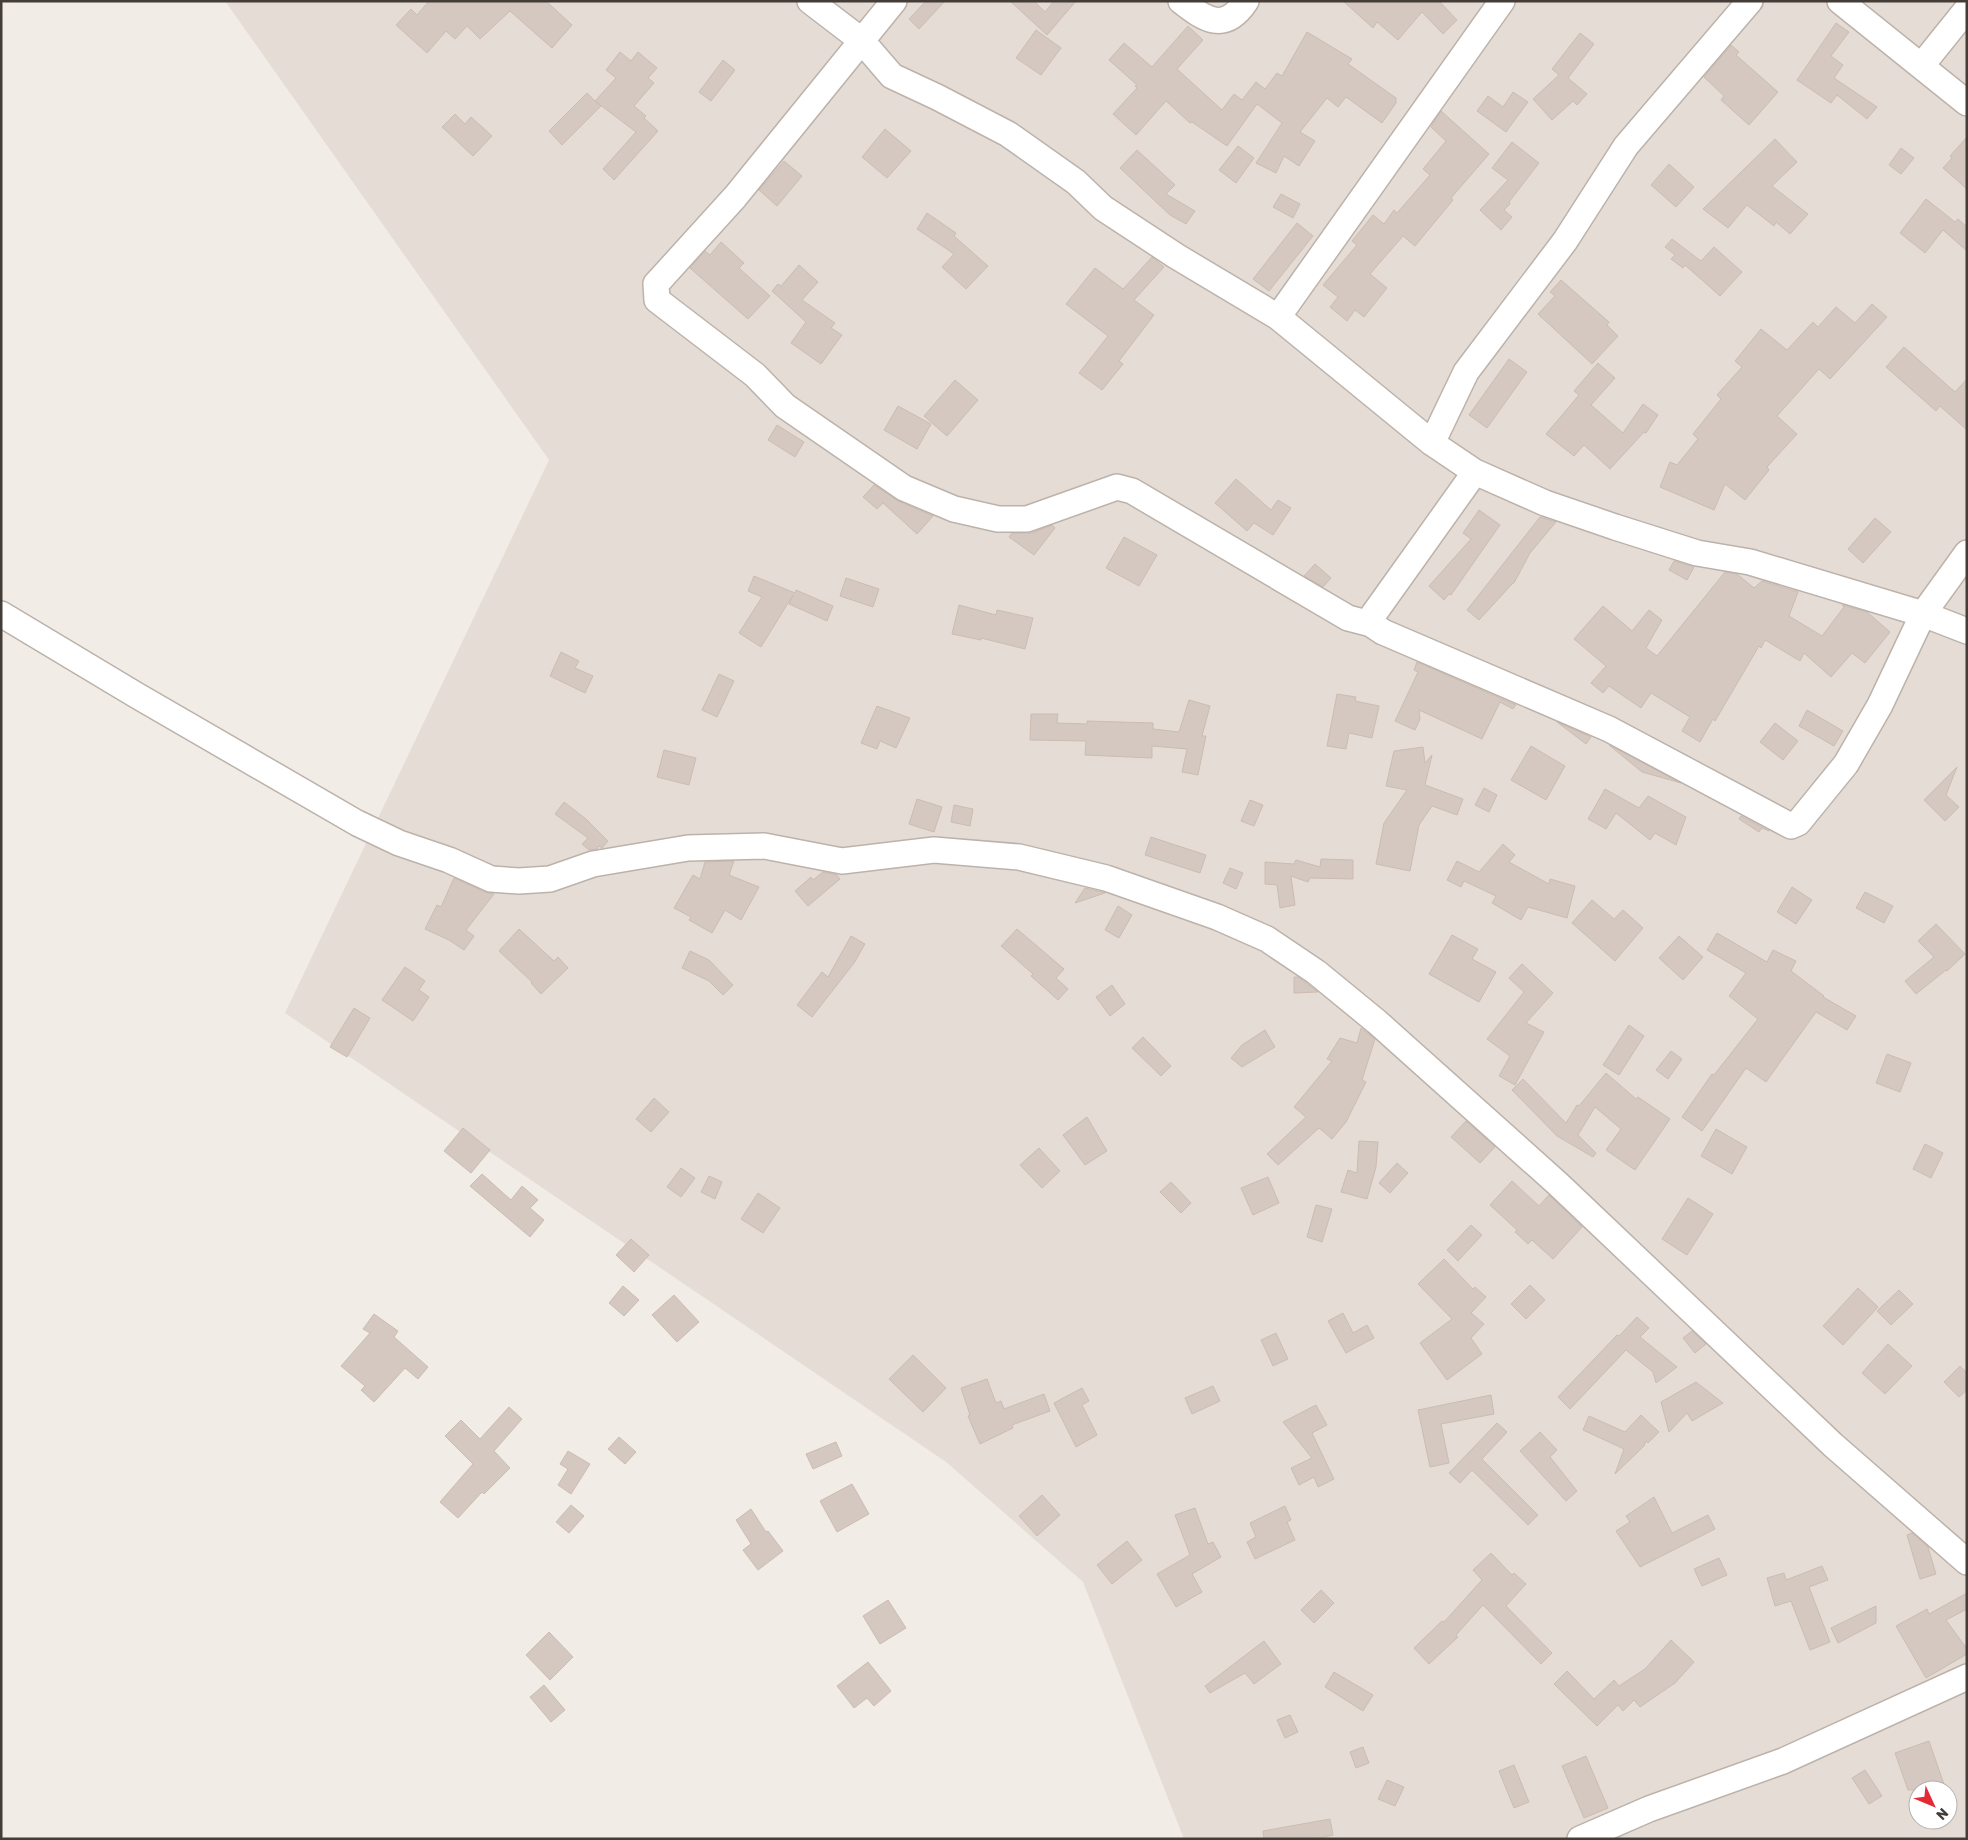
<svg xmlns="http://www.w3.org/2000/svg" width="1968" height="1840" font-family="Rubik,sans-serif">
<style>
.residential{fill:#e5ddd5;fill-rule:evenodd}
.building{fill:#d5c8c0;stroke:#ccbcb1}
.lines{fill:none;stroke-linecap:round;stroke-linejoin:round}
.minor-casing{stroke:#bcb2aa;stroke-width:28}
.minor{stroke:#fff;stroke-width:25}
</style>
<rect width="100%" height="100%" fill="#f2ece7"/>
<path class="residential" d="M225,1H1967V1839H1184L1083,1582L946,1462L285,1013L549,460ZM1918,1790H1948V1820H1918Z"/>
<path class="building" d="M429,1H546L572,25L552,48L510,11L480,39L467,26L455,39L446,31L427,53L396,25L411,9L417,15Z
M926,1H945L919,29L909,19Z
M1010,1H1034L1045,12L1054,1H1076L1047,35Z
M1343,1H1439L1457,20L1443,34L1422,12L1398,40L1377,22L1373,28Z
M1836,23L1849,32L1831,56L1843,65L1834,78L1877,107L1867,119L1837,95L1831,103L1797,80Z
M1188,26L1203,40L1177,69L1222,110L1234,94L1242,100L1256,82L1265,89L1277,73L1282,76L1307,32L1352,59L1348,64L1396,98V103L1382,123L1346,97L1338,107L1327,98L1300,132L1315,141L1299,166L1284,156L1276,173L1256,163L1282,123L1257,104L1227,146L1192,122L1190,123L1166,101L1136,135L1113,114L1137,88L1135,86L1137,85L1109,60L1124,43L1152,67Z
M1036,30L1061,48L1041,75L1016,58Z
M1580,33L1594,44L1568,78L1587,94L1577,105L1573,101L1552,120L1533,99L1559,75L1552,69Z
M1731,45L1739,52L1736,55L1778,92L1749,125L1721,100L1724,96L1704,77Z
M620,52L631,61L638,52L657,68L648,78L654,83L634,106L646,116L644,118L658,131L614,180L603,169L636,132L595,101L601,106L562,145L549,131L587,93L595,101L616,78L606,70Z
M723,60L735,70L711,101L699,92Z
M1513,92L1528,102L1506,132L1477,111L1488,96L1503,107Z
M1441,111L1489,154L1451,198L1453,200L1415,246L1403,236L1370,274L1387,288L1364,317L1355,310L1347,321L1330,307L1338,297L1323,285L1357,245L1352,241L1373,215L1384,224L1394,210L1397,213L1430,175L1423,169L1446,141L1431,127Z
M455,114L465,124L471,117L492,136L473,156L442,127Z
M885,129L911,151L887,178L862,157Z
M1967,137V189L1943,168L1952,158L1950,156Z
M1775,139L1797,162L1772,186L1808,214L1790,234L1776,222L1774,226L1747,205L1728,228L1703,209Z
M1512,142L1539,163L1509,202L1510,204L1504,210L1512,217L1501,230L1480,210L1508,180L1492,168Z
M1238,146L1254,158L1236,183L1219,170Z
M1901,148L1914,158L1901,174L1889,165Z
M1137,150L1175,185L1166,194L1195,211L1186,224L1170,215L1120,168Z
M784,161L802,176L777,206L759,190Z
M1669,164L1694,187L1676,207L1651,185Z
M1281,194L1300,204L1293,218L1273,207Z
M1926,199L1955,222L1958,219L1967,227V251L1943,230L1925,253L1900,233Z
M927,213L956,233L954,236L988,266L966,289L942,267L954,254L917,229Z
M1297,223L1313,236L1269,291L1253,279Z
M1672,239L1701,261L1714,247L1742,272L1720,296L1685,265L1683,268L1671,259L1675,255L1665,247Z
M721,242L744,263L739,268L770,296L748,319L690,268L705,251L710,255Z
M1152,257L1164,267L1134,300L1154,315L1119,361L1123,364L1102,390L1079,373L1108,336L1066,304L1095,268L1123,289Z
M799,265L818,282L802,300L835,323L831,328L842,335L821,364L791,343L806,322L772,291L778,284L781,286Z
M1561,280L1609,322L1607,325L1618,336L1592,364L1538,314L1555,296L1550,292Z
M1872,304L1887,317L1830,379L1819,369L1777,416L1797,434L1767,467L1769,470L1745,500L1725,484L1714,510L1660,487L1670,462L1677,465L1698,439L1693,434L1721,399L1717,395L1742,367L1735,361L1761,329L1787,350L1813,322L1818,327L1836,307L1855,323Z
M1904,347L1955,392L1967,379V430L1940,406L1936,411L1886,367Z
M1509,359L1527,372L1487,428L1469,415Z
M1598,363L1615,378L1591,405L1623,433L1643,404L1658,415L1646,433L1644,432L1610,469L1584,445L1574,456L1546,434L1579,395L1574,391Z
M955,380L978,400L947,436L924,416Z
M898,406L931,424L917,449L884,430Z
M777,425L804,442L795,457L768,440Z
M1236,479L1271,510L1278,500L1291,508L1273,535L1254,523L1247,531L1215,503Z
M874,485L898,501L933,516L917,534L883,503L877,509L863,497Z
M1479,510L1500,525L1451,595L1449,594L1444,600L1429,586L1471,539L1463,533Z
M1540,517L1556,522L1530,553L1514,583H1513L1479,620L1467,610Z
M1875,518L1891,532L1863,563L1848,549Z
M1052,525L1055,528L1034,555L1009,537L1012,533H1032Z
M1124,537L1157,555L1139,586L1106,568Z
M1674,561L1694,567L1687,580L1669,570Z
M1315,564L1331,578L1323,587L1304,576Z
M1725,572L1737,574L1754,588L1762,581L1798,592L1789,616L1822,636L1844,607L1842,605L1867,612L1890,632L1865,663L1852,653L1831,677L1804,653L1800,661L1765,640L1761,648L1759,646L1715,721L1713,719L1700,742L1682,731L1690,717L1651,693L1641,708L1609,686L1603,693L1591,683L1606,666L1574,639L1603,606L1632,631L1649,610L1662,620L1646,648L1657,656Z
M754,576L795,593L796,590L833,606L827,621L789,604L793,595L761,647L739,633L762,597L748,591Z
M846,578L879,589L873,607L840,596Z
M959,605L996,615L997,610L1033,618L1025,649L981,638V640L952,634Z
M561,652L579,661L575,668L593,676L585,693L550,676Z
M1417,662L1516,705L1513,709L1500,702L1482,739L1419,710L1420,719L1415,730L1395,721L1418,672L1414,670Z
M719,674L734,681L717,717L702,710Z
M1337,694L1356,697L1355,701L1379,706L1372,738L1349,733L1346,749L1327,746Z
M1189,700L1210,706L1202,736H1206L1198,775L1182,772L1187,749L1152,746V758L1085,755L1086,741L1030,740L1031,714H1058L1057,723L1087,724V721L1153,723V729L1179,732Z
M877,706L910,718L896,748L880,741L877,749L861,743Z
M1807,710L1843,731L1834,746L1799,726Z
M1557,722L1591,737L1586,744Z
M1775,723L1798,741L1783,760L1760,742Z
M1609,745L1681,783L1642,772Z
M1531,746L1565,766L1546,800L1511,780Z
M1423,747L1425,763L1432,755L1425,785L1463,799L1457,815L1432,806L1419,825L1410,871L1376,864L1384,823L1407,790L1386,786L1394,751Z
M664,750L696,758L689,785L657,777Z
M1957,767L1946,795L1959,807L1945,821L1924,800Z
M1484,788L1497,795L1489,812L1475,805Z
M1605,789L1639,808L1648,796L1686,817L1676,845L1655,833L1650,840L1616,813L1606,829L1588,819Z
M917,799L942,807L934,832L909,824Z
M1250,800L1263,805L1254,826L1241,821Z
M564,802L586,819L608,841L602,848L599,846L597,849L589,850L582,844L588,838L555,814Z
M954,805L973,809L970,826L951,822Z
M1741,816L1769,831L1762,828L1759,832L1739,819Z
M1151,837L1206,855L1200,873L1145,855Z
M1503,844L1515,855L1509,862L1549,884L1550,879L1575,886L1567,918L1528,907L1521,920L1492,903L1496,896L1464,881L1461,887L1447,880L1457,861L1479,872Z
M1321,859L1353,860V879L1310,878L1308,882L1291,876L1295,905L1280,908L1277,885L1265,884V862L1294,864L1296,860L1320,867Z
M734,861L729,875L759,887L741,920L725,910L712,933L689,920L691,917L674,908L693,875L700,879L705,862Z
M1230,868L1243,873L1236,889L1223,883Z
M823,872L837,875L840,879L808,906L795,891L811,877L813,880Z
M454,878L485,892L494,894L466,930L474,936L464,950L449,940L425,929L437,905L441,907Z
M1792,887L1812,900L1796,924L1777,912Z
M1085,888L1102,892L1105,893L1075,903Z
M1865,892L1893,906L1884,923L1856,908Z
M1592,900L1614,919L1623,910L1643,928L1615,961L1572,923Z
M1118,906L1132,915L1119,938L1105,930Z
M1936,924L1965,954L1947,971L1946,970L1916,994L1905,981L1934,957L1918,941Z
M519,929L554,961L558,957L568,968L541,994L531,983L532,982L499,951Z
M1017,929L1064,969L1056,978L1068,989L1058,1000L1031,976L1033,974L1001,946Z
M1717,933L1767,962L1773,950L1796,961L1791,971L1824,996L1823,997L1856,1016L1847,1030L1816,1012L1766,1082L1746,1068L1702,1131L1682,1117L1712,1074L1714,1075L1758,1019L1729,996L1746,973L1707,950Z
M1452,935L1478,949L1472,959L1496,972L1479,1002L1429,974Z
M851,936L865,944L854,963L812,1017L797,1005L822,972L828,977Z
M1679,936L1703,957L1683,980L1659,958Z
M690,951L709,960L733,985L723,995L709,981L682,968Z
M1522,964L1553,993L1526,1023L1544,1032L1515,1085L1499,1076L1510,1056L1487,1039L1524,992L1509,978Z
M405,967L425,981L419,990L429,997L413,1021L382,1000Z
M1294,977H1298L1318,992L1294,993Z
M1112,985L1125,1004L1110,1016L1096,997Z
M354,1008L370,1018L347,1057L330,1047Z
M1629,1025L1644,1036L1619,1075L1603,1065Z
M1361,1028L1375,1039L1362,1080L1366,1082L1346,1122L1332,1139L1319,1128L1278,1165L1267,1154L1306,1117L1294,1107L1332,1061L1327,1059L1340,1038L1357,1043Z
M1265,1030L1275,1047L1242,1067L1231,1058L1242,1045Z
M1143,1037L1171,1066L1161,1076L1132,1048Z
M1671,1051L1682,1059L1668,1079L1656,1070Z
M1887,1054L1911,1063L1900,1092L1876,1083Z
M1606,1073L1636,1099L1638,1097L1670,1119L1635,1170L1606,1150L1621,1129L1595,1107L1578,1135L1596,1153L1593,1157L1557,1136L1512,1090L1523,1079L1566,1123L1577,1105L1579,1106Z
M654,1098L669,1112L651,1132L636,1119Z
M1087,1117L1107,1151L1085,1165L1063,1135Z
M1466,1121L1495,1147L1480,1163L1451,1137Z
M463,1128L490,1150L471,1173L444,1151Z
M1716,1129L1747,1147L1732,1174L1701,1156Z
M1359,1141L1378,1142L1376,1167L1367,1199L1341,1192L1348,1170L1357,1173Z
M1925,1144L1943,1153L1931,1178L1913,1169Z
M1039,1148L1060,1171L1042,1188L1020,1165Z
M1397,1163L1408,1173L1390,1193L1379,1183Z
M681,1168L695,1178L681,1197L667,1187Z
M482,1174L511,1200L522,1186L538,1200L530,1208L544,1220L530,1237L470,1186Z
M709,1176L722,1182L715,1199L701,1192Z
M1268,1177L1279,1203L1253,1215L1241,1188Z
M1512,1181L1539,1206L1549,1195L1582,1227L1553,1259L1532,1240L1528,1244L1515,1232L1517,1230L1490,1205Z
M1171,1182L1191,1203L1181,1213L1160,1192Z
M758,1193L780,1208L763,1233L741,1219Z
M1688,1198L1713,1214L1687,1255L1662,1239Z
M1316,1205L1332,1209L1322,1242L1307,1237Z
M1471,1225L1482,1235L1458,1261L1447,1250Z
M631,1239L649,1255L634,1272L616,1255Z
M1444,1259L1473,1289L1475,1287L1486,1297L1471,1313L1484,1324L1471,1338L1482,1354L1447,1380L1420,1343L1452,1319L1418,1284Z
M1530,1285L1545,1300L1526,1319L1511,1304Z
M623,1286L639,1300L624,1316L609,1303Z
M1858,1288L1878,1307L1843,1345L1823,1326Z
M1899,1290L1913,1304L1891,1325L1877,1311Z
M674,1295L699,1322L677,1342L652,1315Z
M1343,1313L1353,1333L1367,1325L1374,1338L1346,1353L1328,1321Z
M374,1314L398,1331L394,1337L428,1367L418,1379L405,1368L374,1402L361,1390L365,1386L341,1366L370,1333L363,1329Z
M1637,1317L1649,1328L1640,1337L1677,1367L1656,1383L1653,1372L1626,1350L1570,1409L1558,1397L1617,1335L1619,1336Z
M1692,1331L1706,1344L1695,1353L1683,1338Z
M1276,1333L1288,1359L1273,1366L1261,1340Z
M1888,1344L1912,1366L1885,1394L1862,1373Z
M913,1355L946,1388L923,1412L889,1379Z
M1960,1366L1967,1373V1390L1959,1397L1944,1382Z
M987,1379L996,1403L1001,1401L1004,1409L1044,1394L1050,1411L1012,1425L1013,1428L980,1444L968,1416L970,1415L961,1388Z
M1696,1382L1723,1403L1692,1421L1687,1413L1669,1432L1661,1402Z
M1213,1386L1220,1401L1192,1414L1185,1398Z
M1082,1388L1089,1401L1082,1405L1097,1435L1076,1447L1054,1403Z
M1491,1395L1494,1414L1441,1424L1449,1463L1430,1467L1418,1410Z
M1316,1405L1327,1425L1312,1433L1334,1479L1318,1487L1314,1477L1299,1485L1291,1468L1312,1458L1283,1422Z
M509,1407L522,1419L494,1451L510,1468L484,1494L482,1492L458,1518L440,1502L473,1464L445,1436L461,1420L480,1439Z
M1641,1415L1659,1432L1648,1443L1646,1441L1644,1446L1615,1474L1624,1449L1583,1430L1589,1416L1625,1432Z
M1497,1423L1507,1432L1482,1459L1538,1515L1528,1525L1472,1470L1460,1483L1449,1473Z
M1540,1432L1557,1450L1550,1457L1577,1491L1566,1501L1520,1451Z
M619,1437L636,1452L625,1464L608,1449Z
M836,1442L842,1456L813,1469L806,1454Z
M568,1451L590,1464L571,1494L558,1485L568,1469L560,1464Z
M852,1484L869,1514L837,1532L820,1501Z
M1042,1495L1060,1515L1037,1536L1019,1516Z
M1654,1497L1672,1533L1708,1515L1715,1529L1640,1567L1616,1531L1630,1522L1626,1516Z
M571,1505L584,1516L569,1533L556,1522Z
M1285,1506L1291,1520L1287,1522L1295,1540L1255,1559L1247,1542L1256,1537L1250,1523Z
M1195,1508L1208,1544L1213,1542L1221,1557L1192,1574L1202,1592L1176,1607L1157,1574L1190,1555L1175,1515Z
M751,1509L766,1532L768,1531L783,1551L758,1570L743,1550L751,1544L736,1520Z
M1912,1533L1928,1547L1936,1574L1920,1579L1907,1535Z
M1127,1541L1142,1560L1112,1584L1097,1565Z
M1491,1553L1512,1575L1514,1573L1526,1584L1506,1606L1552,1653L1541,1664L1483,1605L1456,1635L1458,1637L1429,1664L1414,1648L1442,1621L1444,1622L1482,1580L1473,1570Z
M1719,1558L1727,1575L1702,1586L1694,1569Z
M1822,1566L1828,1580L1809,1587L1830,1642L1810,1650L1791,1601L1775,1606L1767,1578L1784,1573L1786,1580Z
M1321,1590L1334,1603L1314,1623L1301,1610Z
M1967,1593V1609L1946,1620L1967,1649V1654L1926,1678L1896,1626L1927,1609L1929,1614Z
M888,1600L906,1628L880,1644L863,1616Z
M1876,1606V1623L1838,1643L1831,1628Z
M549,1632L573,1657L550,1680L526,1655Z
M1671,1640L1694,1662L1675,1683L1640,1707L1634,1700L1623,1711L1618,1705L1597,1726L1554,1684L1567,1671L1594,1699L1614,1680L1619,1686L1645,1669Z
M1264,1641L1281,1664L1254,1684L1245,1673L1210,1693L1205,1686Z
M868,1662L891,1691L874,1706L867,1698L854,1708L837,1686Z
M1334,1672L1373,1695L1363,1711L1325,1687Z
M544,1685L565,1710L551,1722L530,1697Z
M1290,1715L1298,1732L1285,1738L1277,1720Z
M1929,1741L1946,1790H1908L1895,1753Z
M1363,1747L1369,1763L1356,1768L1350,1752Z
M1586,1756L1608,1808L1584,1818L1562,1766Z
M1514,1765L1529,1802L1514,1808L1499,1771Z
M1865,1770L1882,1796L1869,1804L1852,1778Z
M1387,1780L1404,1787L1395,1806L1378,1799Z
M1330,1819L1333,1835L1316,1839H1264L1263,1831Z"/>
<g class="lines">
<g class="minor-casing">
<path id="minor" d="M810,1L861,40L892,76L937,97L1008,134L1076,182L1103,208L1176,256L1278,317L1432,443L1475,472L1545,503L1615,527L1697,553L1750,562L1923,614L1967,631
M894,1L735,197L656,284L657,300L755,375L785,406L904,488L954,509L998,519H1027L1117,487L1132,491L1348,618L1371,624L1373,615L1475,472
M1181,1C1205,20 1225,33 1246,1
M1840,1L1967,103
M1922,65L1967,9
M1278,317L1502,1
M1432,443L1466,372L1565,241L1626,146L1750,1
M1,614L136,695L357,823L399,843L449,860L491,879L519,881L550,879L593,864L688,848L764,846L842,861L934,850L1019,857L1106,878L1217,917L1267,939L1316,972L1377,1022L1558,1184L1833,1445L1967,1562
M1371,624L1383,632L1609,729L1791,826L1798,823L1846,764L1880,705L1923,614L1967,553
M1580,1839L1649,1809L1783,1761L1967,1677"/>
</g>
<use href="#minor" class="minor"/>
</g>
<rect width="1968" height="1840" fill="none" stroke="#443c36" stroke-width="5"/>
<g transform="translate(1933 1805) rotate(134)"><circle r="24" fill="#ffffff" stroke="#b4b1af"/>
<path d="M0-4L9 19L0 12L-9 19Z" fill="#e52a35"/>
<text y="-8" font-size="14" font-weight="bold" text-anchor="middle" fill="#443c36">N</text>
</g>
</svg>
